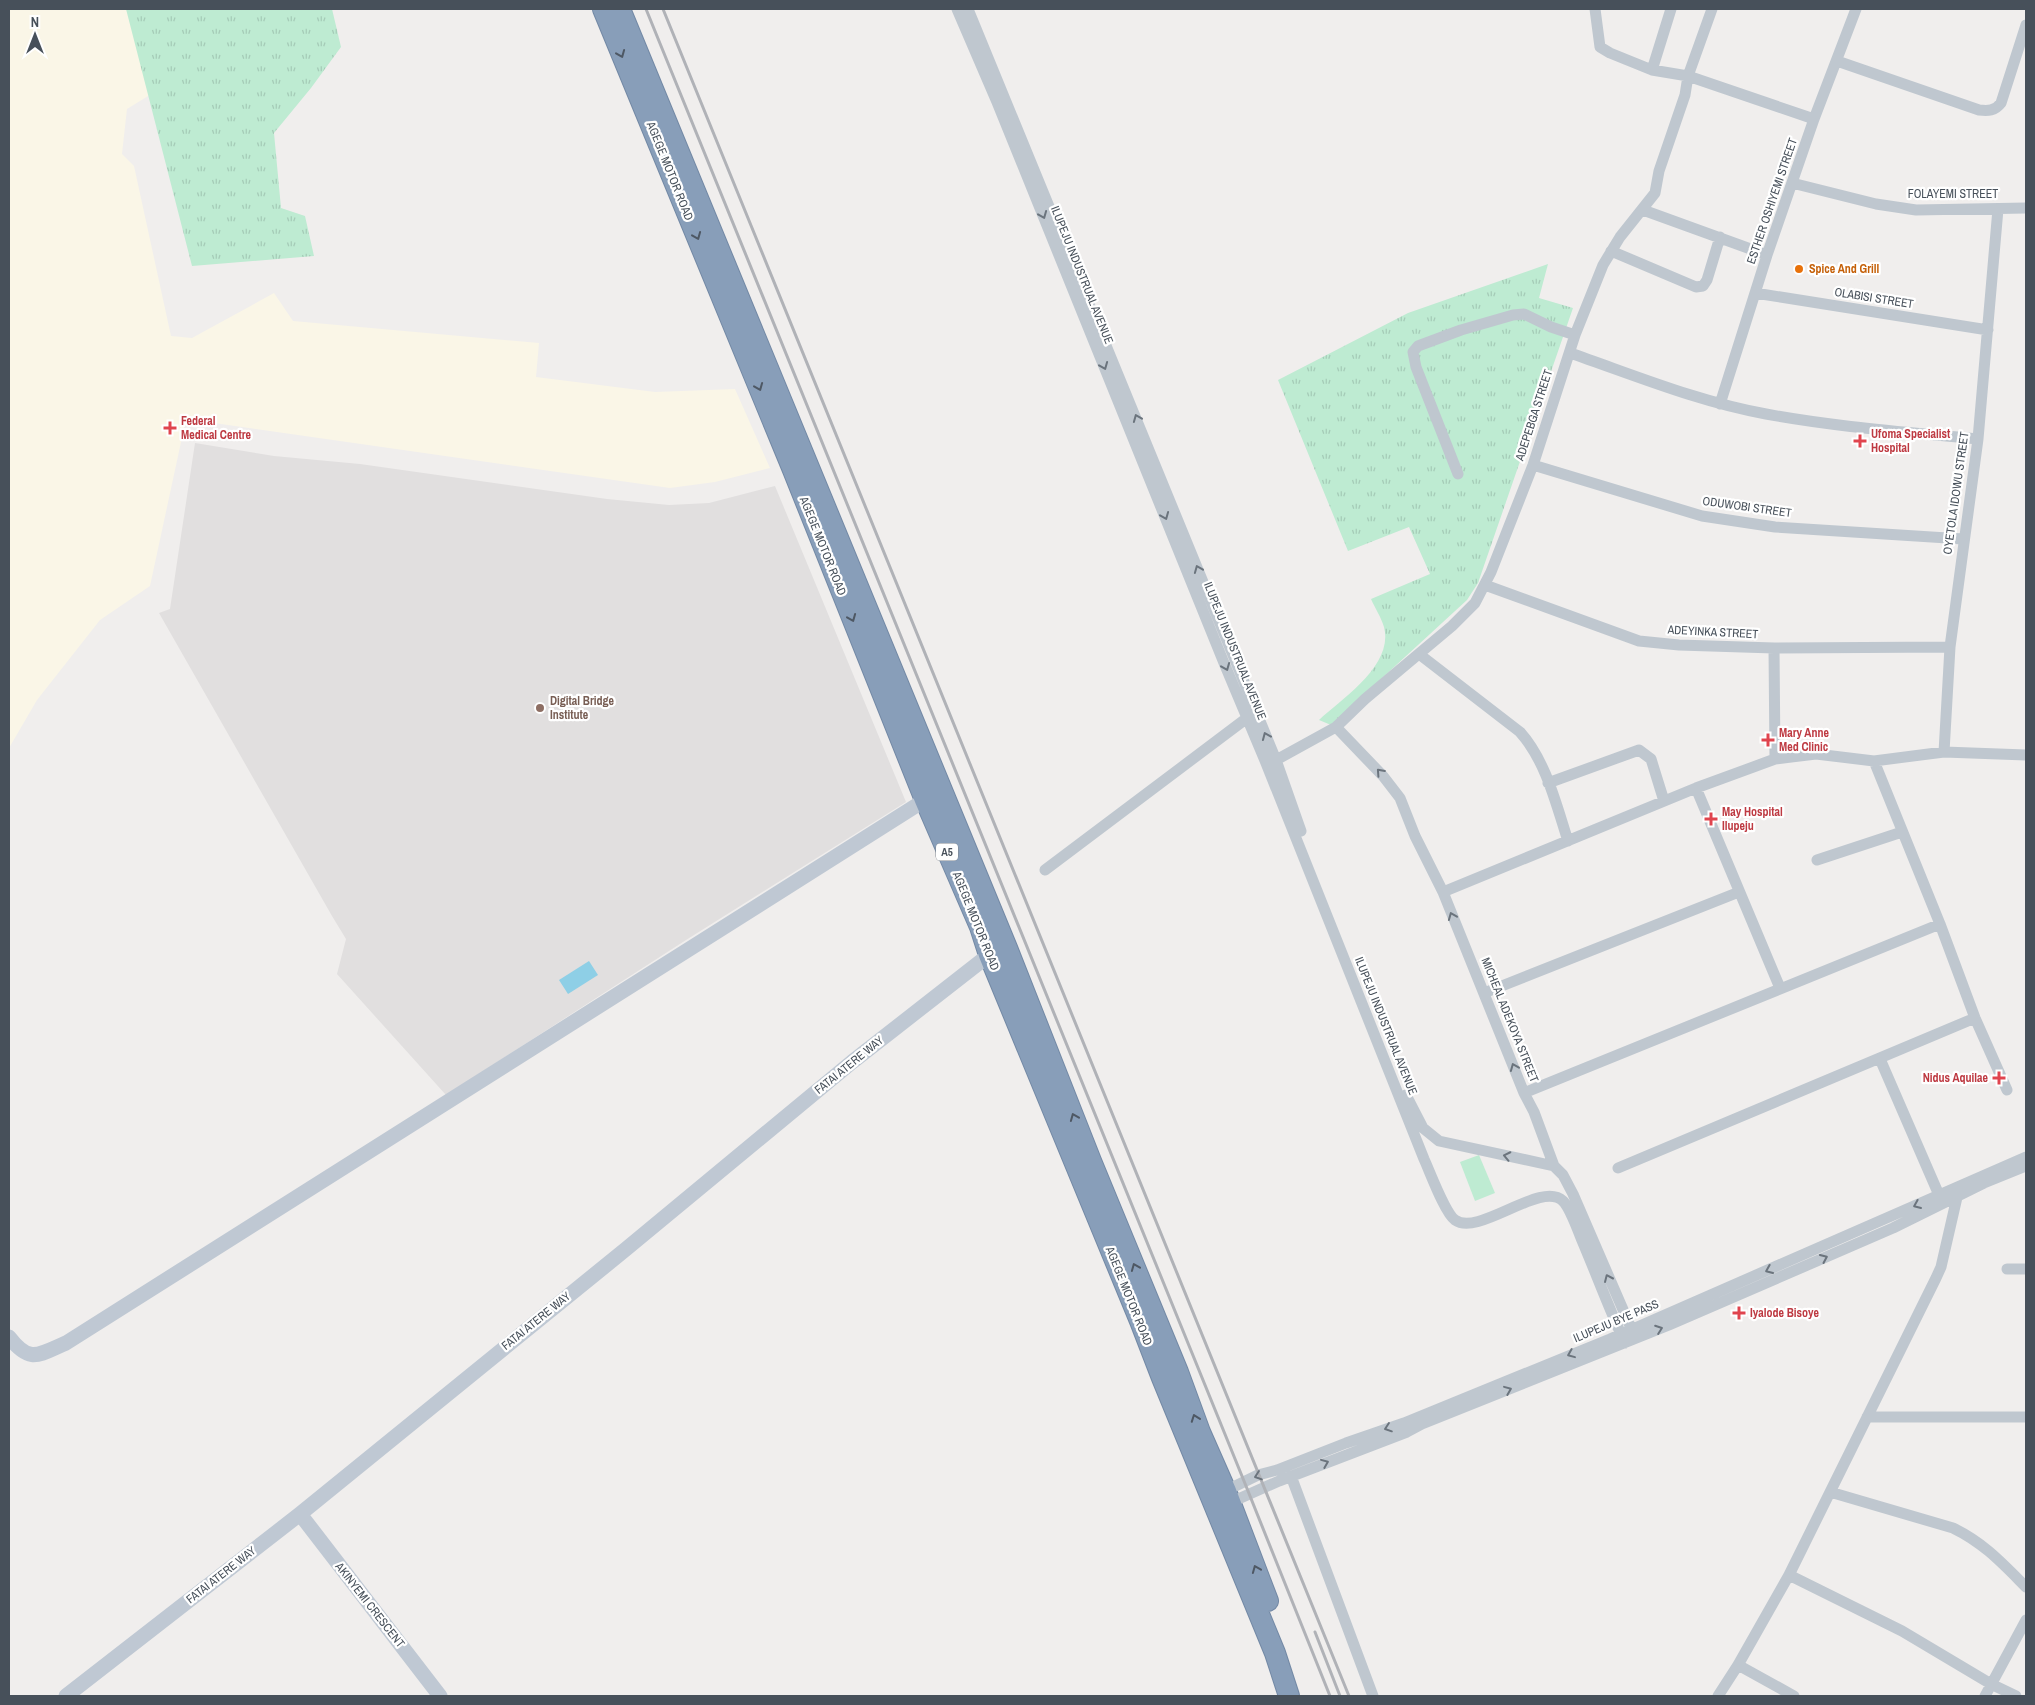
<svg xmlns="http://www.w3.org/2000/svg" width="2035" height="1705" font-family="'Archivo Narrow',sans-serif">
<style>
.commercial{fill:#faf6e7}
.education{fill:#e1dfdf}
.grass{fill:url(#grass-tufts)}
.garden{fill:#beebd2}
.water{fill:#8ecfe6}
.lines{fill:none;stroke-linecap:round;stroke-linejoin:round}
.highway-casing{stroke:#7389a5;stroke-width:22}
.street{stroke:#bfc7cf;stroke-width:11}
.secondary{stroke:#bfc8d3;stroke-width:15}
.highway{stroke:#889eb9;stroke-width:20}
.rail{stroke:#b0b2b7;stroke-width:3}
.oneway{stroke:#4e5864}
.oneway2{stroke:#6b747d}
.food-dot{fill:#e8710a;stroke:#fff;stroke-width:2}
.health-dot{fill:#e0444e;stroke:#fff;stroke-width:2}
.education-dot{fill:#8d6e63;stroke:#fff;stroke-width:2}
.labels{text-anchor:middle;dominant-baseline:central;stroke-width:4.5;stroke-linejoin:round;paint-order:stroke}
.shield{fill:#fff;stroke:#7e848c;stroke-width:1}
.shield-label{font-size:11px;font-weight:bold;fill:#47505a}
.street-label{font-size:12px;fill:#47505a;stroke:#fff}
.food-label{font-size:12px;font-weight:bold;fill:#c56008;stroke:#fff;text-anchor:start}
.health-label{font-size:12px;font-weight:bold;fill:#be3a42;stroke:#fff;text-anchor:start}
.education-label{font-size:12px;font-weight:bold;fill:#785e54;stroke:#fff;text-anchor:start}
</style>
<defs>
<pattern id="grass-tufts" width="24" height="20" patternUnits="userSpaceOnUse" patternTransform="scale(1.25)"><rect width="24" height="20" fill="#beebd2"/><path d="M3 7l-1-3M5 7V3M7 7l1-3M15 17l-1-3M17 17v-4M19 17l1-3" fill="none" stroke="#a5cbb7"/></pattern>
</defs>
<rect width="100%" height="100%" fill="#f0eeed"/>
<path class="commercial" d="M9,9H160L153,93L127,109L122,154L134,166L171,336L192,338L274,293L293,321L539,343L536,377L655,392L735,389L770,468L715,482L670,488L186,419L150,586L100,620L37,700L9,748Z"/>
<path class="education" d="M195,443L274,456L360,464L607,499L669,505L709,503L775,486L906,802L686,940L446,1095L337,974L346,939L332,916L159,613L170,609Z"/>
<path class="grass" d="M126,9H332L341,47L311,88L274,133L281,208L305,216L314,256L192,266Z
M1548,264L1539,298L1573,308L1478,583L1467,600L1331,725L1319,720C1343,698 1394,665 1384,627C1381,617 1375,608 1371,599L1430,574L1409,527L1348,551L1278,380L1408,313Z"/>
<path class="garden" d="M1479,1155L1495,1193L1475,1201L1460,1162Z"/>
<path class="water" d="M589,961L598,975L568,994L559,980Z"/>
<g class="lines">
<g class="highway-casing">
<path id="highway" d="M603,9L793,470L925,800L980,927L989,955L1140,1321L1162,1378L1275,1653L1289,1696
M620,9L1007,948L1091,1161L1178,1372L1200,1432L1226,1491L1268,1601"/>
</g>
<path class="street" d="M957,9L997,102L1224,663L1266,763L1424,1159C1430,1172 1445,1213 1455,1220C1479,1237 1541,1180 1563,1201C1570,1208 1577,1228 1581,1238C1596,1273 1609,1309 1625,1343
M968,9L1276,760L1301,831
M1712,9L1688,76L1814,119
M1837,61L1979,110C1988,111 1995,111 2001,103L2026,25
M1652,70L1671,9
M1792,183L1876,204L1916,210L2026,208
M1643,210L1767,255
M1611,251L1696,287L1703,286L1707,280L1720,237
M1755,293L1988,330
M1570,353C1634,375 1699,402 1766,414C1836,427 1907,432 1978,439
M1720,404L1767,255L1814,119L1856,9
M1533,465L1702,516L1775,527L1963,539
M1458,474L1416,367L1413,352L1418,346L1461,330L1513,315L1524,314L1551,327L1575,335
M1485,585L1639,641L1679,645L1774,648L1950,647
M1774,648L1775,759
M1419,654L1520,732C1546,761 1556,804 1568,841
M1336,727L1383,776L1400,798L1415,836L1443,892L1524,1093L1534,1112L1554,1166L1563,1175L1573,1194L1634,1335
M1944,752L1950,647L1978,439L1998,209
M1276,760L1336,727L1365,699L1452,626L1475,603L1491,572L1533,465L1575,335L1603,265L1620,237L1655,193L1659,171L1685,95L1688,76L1652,70L1610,53L1600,47L1595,9
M1874,761L1940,924L1975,1018L2007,1090
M1548,783L1639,750L1651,759L1664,801
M1696,788L1780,988
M1817,860L1902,832
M1045,870L1247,718
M1443,892L1696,788L1775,759L1816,754L1874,761L1944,752L2026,755
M1484,993L1739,892
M1880,1059L1939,1195
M1524,1093L1940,924
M1406,1095L1423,1128L1439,1141L1554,1166
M1618,1168L1975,1018
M2007,1269H2026
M1867,1417H2026
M1291,1476L1373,1696
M1830,1492L1953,1528C1984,1543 2002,1563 2026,1587
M1221,1493L1258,1475L1277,1470L1346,1443L1404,1423L1610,1339L2026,1157
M1227,1504L1279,1481L1407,1432L1422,1424L1669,1325L1893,1228L1984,1183L2026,1166
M1789,1575L1902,1631L1991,1684L2016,1696
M1738,1665L1794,1696
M1718,1696L1738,1665L1789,1575L1936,1278L1941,1267L1958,1193
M1985,1696L2026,1620"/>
<path class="secondary" d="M9,1337C30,1364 38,1355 66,1343L925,800
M300,1514L440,1696
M66,1696L300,1514L626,1249L852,1062L989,955L999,951"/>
<use href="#highway" class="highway"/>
<path class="rail" d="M646,9L1244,1481L1330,1696
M663,9L1349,1696
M1315,1632L1340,1696"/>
</g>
<defs><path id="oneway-chevron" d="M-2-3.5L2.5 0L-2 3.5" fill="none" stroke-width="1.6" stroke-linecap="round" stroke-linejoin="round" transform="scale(1.25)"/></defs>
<g class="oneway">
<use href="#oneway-chevron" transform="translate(621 54) rotate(68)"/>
<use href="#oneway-chevron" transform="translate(697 236) rotate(68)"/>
<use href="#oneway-chevron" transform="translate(759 387) rotate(68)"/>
<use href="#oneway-chevron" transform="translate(852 618) rotate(68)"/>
<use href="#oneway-chevron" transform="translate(1074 1117) rotate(-112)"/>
<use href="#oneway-chevron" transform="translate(1135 1267) rotate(-112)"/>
<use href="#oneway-chevron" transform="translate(1195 1418) rotate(-110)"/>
<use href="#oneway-chevron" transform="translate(1256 1569) rotate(-112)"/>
</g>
<g class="oneway2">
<use href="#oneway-chevron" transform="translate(1043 215) rotate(68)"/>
<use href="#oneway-chevron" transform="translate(1104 366) rotate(68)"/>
<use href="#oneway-chevron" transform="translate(1137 418) rotate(-112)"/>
<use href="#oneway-chevron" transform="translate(1165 516) rotate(68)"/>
<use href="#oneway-chevron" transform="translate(1198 569) rotate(-112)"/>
<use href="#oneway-chevron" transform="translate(1226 667) rotate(68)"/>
<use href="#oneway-chevron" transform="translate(1266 736) rotate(-113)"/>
<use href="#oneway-chevron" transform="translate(1380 772) rotate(-132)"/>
<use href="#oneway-chevron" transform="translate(1452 916) rotate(-112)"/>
<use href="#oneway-chevron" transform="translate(1514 1067) rotate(-112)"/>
<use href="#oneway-chevron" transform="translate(1507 1156) rotate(-168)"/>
<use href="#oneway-chevron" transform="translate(1917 1205) rotate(157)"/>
<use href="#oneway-chevron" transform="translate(1824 1258) rotate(-24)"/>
<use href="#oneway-chevron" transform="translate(1769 1270) rotate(157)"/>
<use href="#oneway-chevron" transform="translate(1608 1278) rotate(-114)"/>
<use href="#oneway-chevron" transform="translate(1659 1329) rotate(-20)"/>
<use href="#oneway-chevron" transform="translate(1571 1354) rotate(158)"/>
<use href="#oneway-chevron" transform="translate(1508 1390) rotate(-22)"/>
<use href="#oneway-chevron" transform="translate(1388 1428) rotate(161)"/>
<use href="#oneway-chevron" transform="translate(1325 1463) rotate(-22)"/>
<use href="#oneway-chevron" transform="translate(1258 1476) rotate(161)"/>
</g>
<circle class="food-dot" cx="1799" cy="269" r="5"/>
<g class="health-dot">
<path d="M167.5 420.5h5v5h5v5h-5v5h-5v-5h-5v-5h5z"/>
<path d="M1857.5 433.5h5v5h5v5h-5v5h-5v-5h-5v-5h5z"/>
<path d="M1765.5 732.5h5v5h5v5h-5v5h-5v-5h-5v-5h5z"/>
<path d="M1708.5 811.5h5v5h5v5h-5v5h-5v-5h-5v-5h5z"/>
<path d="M1996.5 1070.5h5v5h5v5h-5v5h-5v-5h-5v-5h5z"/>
<path d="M1736.5 1305.5h5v5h5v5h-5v5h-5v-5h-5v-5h5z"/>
</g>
<circle class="education-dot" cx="540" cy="708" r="5"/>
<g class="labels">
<rect class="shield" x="936" y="843.5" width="22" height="17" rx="4"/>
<g class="shield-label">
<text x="947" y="852">A5</text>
</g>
<g class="street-label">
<text transform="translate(670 171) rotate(68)">AGEGE MOTOR ROAD</text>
<text x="1953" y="194">FOLAYEMI STREET</text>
<text transform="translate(1772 201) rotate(-71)">ESTHER OSHIYEMI STREET</text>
<text transform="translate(1082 275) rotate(68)">ILUPEJU INDUSTRUAL AVENUE</text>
<text transform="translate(1874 298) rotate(9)">OLABISI STREET</text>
<text transform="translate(1534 415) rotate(-72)">ADEPEBGA STREET</text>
<text transform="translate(1956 493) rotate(-82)">OYETOLA IDOWU STREET</text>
<text transform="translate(1747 507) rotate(8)">ODUWOBI STREET</text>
<text transform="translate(823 546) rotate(68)">AGEGE MOTOR ROAD</text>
<text transform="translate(1713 632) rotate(3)">ADEYINKA STREET</text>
<text transform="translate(1235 651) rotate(68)">ILUPEJU INDUSTRUAL AVENUE</text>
<text transform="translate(976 921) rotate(68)">AGEGE MOTOR ROAD</text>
<text transform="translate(1510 1020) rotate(68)">MICHEAL ADEKOYA STREET</text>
<text transform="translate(1386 1026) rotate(68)">ILUPEJU INDUSTRUAL AVENUE</text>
<text transform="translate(849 1065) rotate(-39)">FATAI ATERE WAY</text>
<text transform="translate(1129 1296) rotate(68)">AGEGE MOTOR ROAD</text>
<text transform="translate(536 1321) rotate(-39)">FATAI ATERE WAY</text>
<text transform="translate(1616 1321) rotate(-23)">ILUPEJU BYE PASS</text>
<text transform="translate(221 1575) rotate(-38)">FATAI ATERE WAY</text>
<text transform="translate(370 1605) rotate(52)">AKINYEMI CRESCENT</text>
</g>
<g class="food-label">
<text x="1809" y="269">Spice And Grill</text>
</g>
<g class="health-label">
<text x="181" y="421">Federal<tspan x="181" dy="14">Medical Centre</tspan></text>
<text x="1871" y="434">Ufoma Specialist<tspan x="1871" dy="14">Hospital</tspan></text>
<text x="1779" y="733">Mary Anne<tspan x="1779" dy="14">Med Clinic</tspan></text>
<text x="1722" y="812">May Hospital<tspan x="1722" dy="14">Ilupeju</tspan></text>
<text x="1988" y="1078" text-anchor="end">Nidus Aquilae</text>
<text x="1750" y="1313">Iyalode Bisoye</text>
</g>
<g class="education-label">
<text x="550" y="701">Digital Bridge<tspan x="550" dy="14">Institute</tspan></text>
</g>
</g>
<rect width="2035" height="1705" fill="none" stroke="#47505a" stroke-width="20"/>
<g transform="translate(35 35)" stroke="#ffffff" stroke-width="4" paint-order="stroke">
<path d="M0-4L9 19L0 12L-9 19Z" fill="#47505a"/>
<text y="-8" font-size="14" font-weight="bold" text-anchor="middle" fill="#47505a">N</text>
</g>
</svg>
